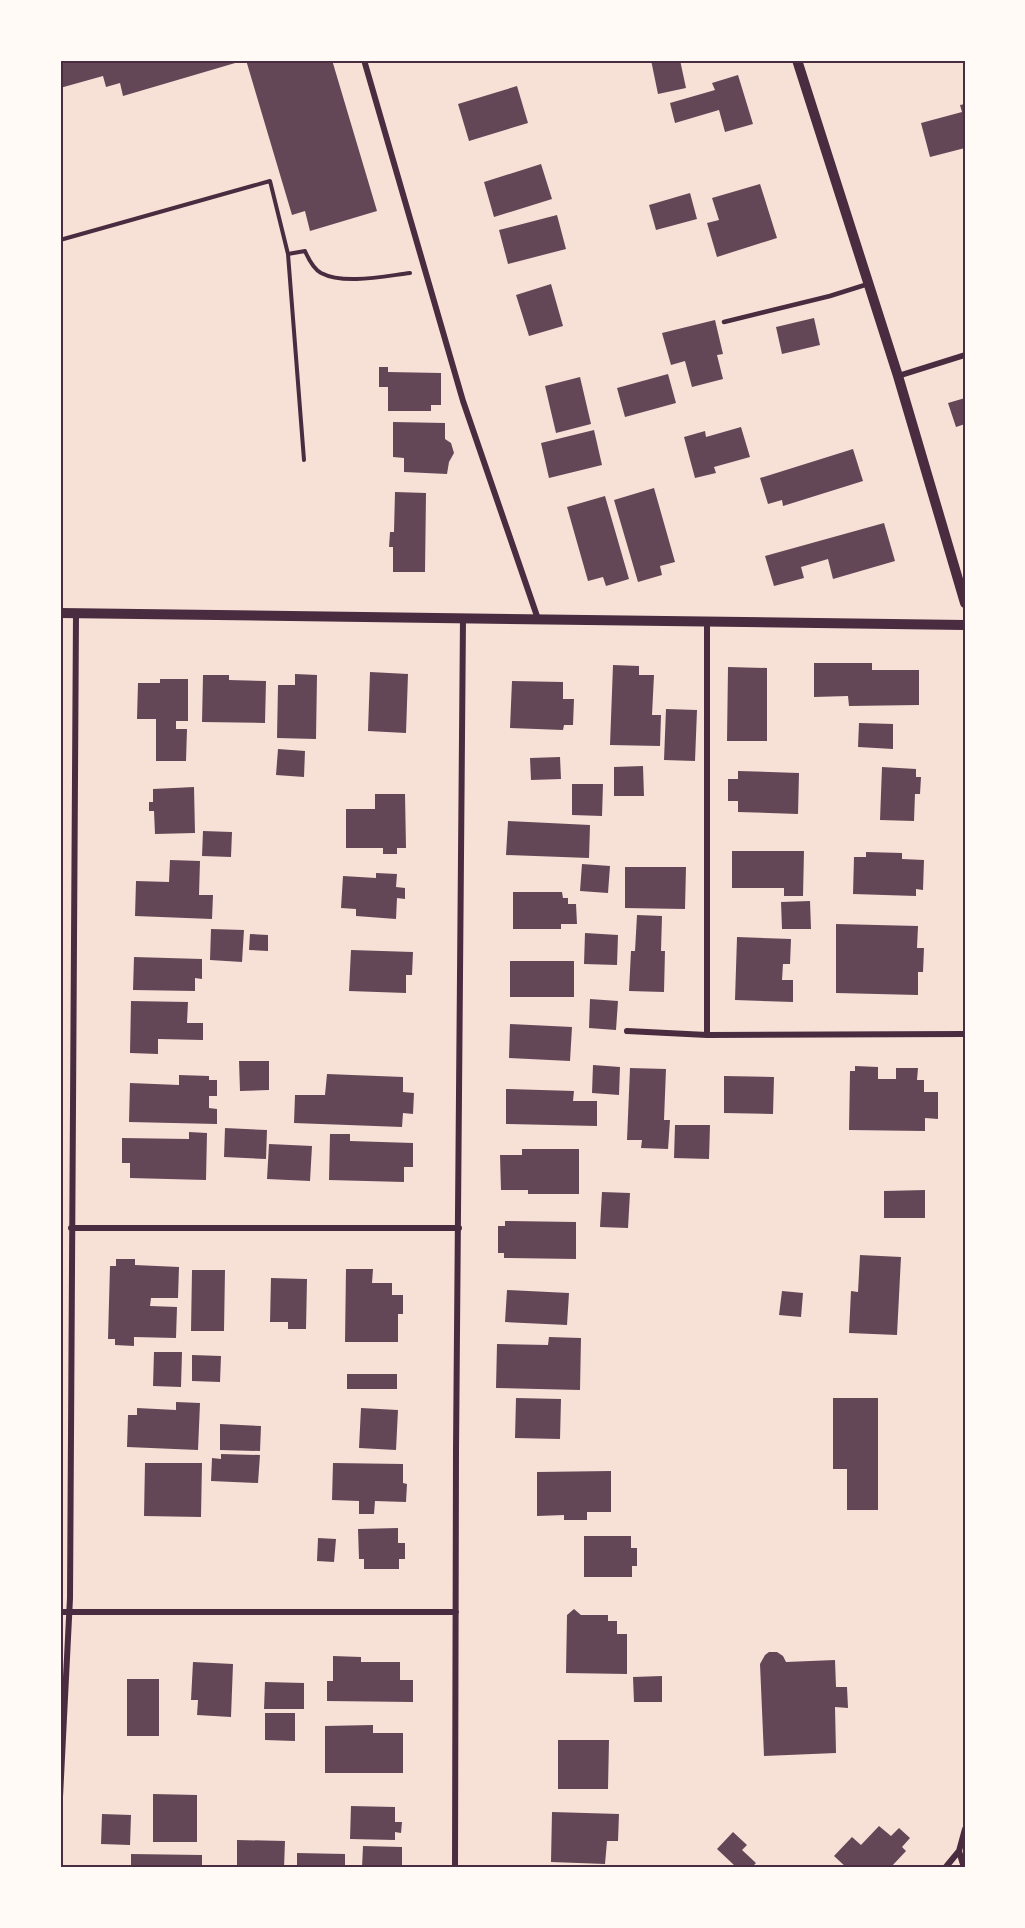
<svg xmlns="http://www.w3.org/2000/svg" width="1025" height="1928" font-family="'Golos Text',sans-serif">
<style>
.building{fill:#644757}
.lines{fill:none;stroke-linecap:round;stroke-linejoin:round}
.path{stroke:#4a2c40;stroke-width:4}
.service{stroke:#4a2c40;stroke-width:4.5}
.minor{stroke:#4a2c40;stroke-width:6}
.tertiary{stroke:#4a2c40;stroke-width:10}
.neatline{fill:none;stroke:#4a2c40;stroke-width:2}
</style>
<rect width="100%" height="100%" fill="#f7e1d7"/>
<path class="building" d="M60,60H242V61L123,96L120,83L106,87L103,76L60,88Z
M246,60H332L377,211L310,231L305,211L292,215Z
M651,60H680L686,88L658,94Z
M738,75L753,124L725,132L719,110L675,123L670,103L715,90L712,83Z
M517,86L528,123L469,141L458,104Z
M965,104V148L930,157L921,123L962,112L960,105Z
M541,164L552,199L494,217L484,182Z
M760,184L777,238L717,257L707,223L719,220L712,198Z
M690,193L697,219L656,230L649,205Z
M557,215L566,249L508,264L499,230Z
M551,284L563,326L529,336L516,295Z
M814,318L820,345L782,354L776,327Z
M715,320L723,354L717,355L723,379L692,387L685,361L671,365L662,333Z
M379,367H388V372L441,373V405H431V411H388V387H379Z
M668,374L676,403L625,417L617,388Z
M580,377L591,424L556,433L545,386Z
M965,398V424L956,427L948,403Z
M393,422L445,423V439L451,443L454,453L449,462L447,474L404,472V458L393,457Z
M741,427L750,457L714,467L716,473L695,478L684,437L705,431L706,437Z
M594,430L602,465L549,478L541,443Z
M853,449L863,481L783,506L782,500L768,504L760,478Z
M654,488L675,562L660,566L662,575L638,582L614,500Z
M395,492L426,493L425,572H393V547H389L390,532H394Z
M605,496L629,579L606,586L603,577L588,581L567,507Z
M884,523L895,561L833,579L828,559L801,567L804,578L774,586L765,556Z
M814,663H872V670H919V705L849,706L848,696L814,697Z
M613,665L639,666V675H654L652,715H661L660,746L610,745Z
M728,667L767,668V741H727Z
M370,672L408,674L406,733L368,731Z
M295,674L317,675L316,739L277,738L278,685H295Z
M203,675H229V680L266,681L265,723L202,722Z
M160,679H188V721H176V729H187L186,761H156V719H137L138,683H160Z
M512,681L563,682V699H574L573,725H564L563,730L510,728Z
M666,709L697,710L695,761L664,760Z
M859,723L893,724V749L858,747Z
M278,749L305,751L304,777L276,775Z
M560,757L561,779L531,780L530,758Z
M643,766L644,796H614V767Z
M882,767L916,769V777H921L920,794H915L914,821L880,820Z
M738,771L799,773L798,814L738,812V801H728V779H738Z
M572,784H603L602,816L572,815Z
M194,787L195,833L155,834L154,811H149V802H153V789Z
M375,794H405L406,848H397V854H383V848H346V809H375Z
M508,821L590,825L589,858L506,855Z
M203,831L232,832L231,857L202,856Z
M732,851H804L803,896H784V888H732Z
M866,852L902,853V859L924,860L923,890L916,889V896L853,894L854,857H866Z
M170,860L200,861L199,895H213L212,919L135,916L136,881L169,882Z
M582,864L610,866L608,893L580,891Z
M625,867H686L685,909L625,908Z
M376,873L397,874L396,887L405,888V899L397,898L396,919L356,916V909L341,908L343,876L376,878Z
M513,892H562L563,898H568V904H576L577,924H561V929H513Z
M810,901L811,929H782L781,902Z
M637,915L662,916L661,951H665L664,992L629,991L631,951H635Z
M836,924L918,926L917,948H924L923,972H918V995L836,993Z
M211,929L244,930L242,962L210,960Z
M585,933L618,935L617,965L584,964Z
M250,934L268,935V951L249,950Z
M737,937L791,939L790,964H783L782,980H793V1002L735,1000Z
M351,950L413,952L412,975H406V993L349,991Z
M134,957L202,959V979L195,978V991L133,990Z
M510,961H574V997H510Z
M590,999L618,1001L616,1030L589,1028Z
M131,1001L188,1002L187,1023H203V1040L158,1039V1054L130,1053Z
M510,1024L572,1027L570,1061L509,1058Z
M239,1061H269V1090L240,1091Z
M593,1065L620,1067L619,1095L592,1093Z
M855,1066L878,1067V1079H896V1068H918L917,1080H924V1092H938V1119L925,1118V1131L849,1130L850,1071H855Z
M630,1068L666,1069L664,1120H670L668,1149L641,1148L642,1140H627Z
M327,1074L403,1077V1092L414,1093L413,1114L403,1113L402,1127L294,1123L295,1095H325Z
M179,1075L209,1076V1080H217V1096H209V1108L217,1109V1124L129,1122L130,1083L179,1085Z
M724,1076L774,1077L773,1114L724,1113Z
M506,1089L574,1091L573,1101H597V1126L506,1124Z
M675,1125H710L709,1159L674,1158Z
M225,1128L267,1130L266,1159L224,1157Z
M189,1132L207,1133L206,1180L130,1178V1163H122V1138L189,1139Z
M330,1134H350V1141L413,1143V1167H404V1182L329,1180Z
M269,1144L312,1146L310,1181L267,1179Z
M522,1149H579V1194H528V1190H501L500,1155H522Z
M925,1190V1218H884V1191Z
M602,1192L630,1193L628,1228L600,1227Z
M505,1221L576,1222V1259L504,1258V1253H498V1226H505Z
M860,1255L901,1257L897,1335L849,1333L851,1291L858,1292Z
M116,1259H135V1265L179,1267L178,1298H151L150,1306L177,1307L176,1338L134,1337V1346L115,1345V1339H108L110,1266H116Z
M346,1269H373L372,1283H392V1295H403V1314H398V1342H345Z
M192,1270H225L224,1331H191Z
M271,1278L307,1279L306,1329H288V1322H270Z
M507,1290L569,1293L567,1325L505,1322Z
M782,1291L803,1293L801,1317L779,1315Z
M549,1337L581,1338L580,1390L496,1388L497,1344L548,1345Z
M154,1352H182L181,1387L153,1386Z
M192,1355L221,1356L220,1382L192,1381Z
M347,1374H397V1389H347Z
M516,1398L561,1399L560,1439L515,1438Z
M833,1398H878V1510H847V1469H833Z
M176,1402L200,1403L198,1450L127,1447L128,1415H137V1408L176,1410Z
M361,1408L398,1410L396,1450L359,1448Z
M220,1424L261,1426L260,1451L220,1450Z
M221,1454L260,1455L258,1483L211,1481L212,1458L221,1459Z
M145,1463H202L201,1517L144,1516Z
M333,1463L403,1464V1483L407,1484L406,1502L375,1501L374,1514H359V1501L332,1500Z
M611,1471V1512H587V1520H564V1515L537,1516V1472Z
M398,1528V1543H405V1559H399V1569H364V1559H359L358,1529Z
M584,1536H631V1548H637V1566H632V1577H584Z
M318,1538L336,1539L334,1562L317,1561Z
M574,1609L581,1615H608V1621H617V1634H627V1674L566,1673L567,1615Z
M769,1652H777L783,1656L786,1662L835,1660L836,1687H847L848,1708L835,1707L836,1753L764,1756L760,1664L765,1655Z
M333,1656L361,1657V1662H400V1680H413V1702L327,1701V1681H333Z
M193,1662L233,1664L231,1717L197,1715L198,1700H191Z
M662,1676V1702H634L633,1677Z
M127,1679H159V1736H127Z
M265,1682L304,1683V1709H264Z
M265,1713H295V1741L265,1740Z
M373,1725V1733H403V1773H325V1726Z
M558,1740H609L608,1789H558Z
M153,1794L197,1795V1842H153Z
M351,1806L395,1807V1822H402L401,1833L395,1832V1840L350,1839Z
M552,1812L619,1814L618,1841H607L605,1864L551,1862Z
M102,1814L131,1815L130,1845L101,1844Z
M879,1826L891,1836L899,1828L910,1838L902,1847L906,1851L892,1866L894,1868H847L834,1856L852,1837L861,1845Z
M733,1832L747,1845L742,1850L756,1863L751,1868H734L735,1866L717,1849Z
M237,1840L285,1841L284,1868H237Z
M363,1846L402,1847V1868H362Z
M297,1853L345,1854V1868H297Z
M131,1854L202,1855V1868H131Z"/>
<g class="lines">
<path class="path" d="M60,240L270,181L288,254
M304,460L288,254L305,251C308,258 314,269 321,273C344,285 385,276 410,273"/>
<path class="service" d="M724,322L830,296L868,284"/>
<path class="minor" d="M364,60L463,401L538,619
M898,376L965,355
M707,621V1035L965,1034
M627,1031L707,1035
M71,1228H459
M60,1612H456
M60,1797L70,1598L76,613
M959,1851L964,1868
M455,1868L456,1451L463,618
M945,1868L959,1851L965,1829"/>
<path class="tertiary" d="M797,60L898,376L965,603
M60,613L965,625"/>
</g>
<rect width="1025" height="1928" fill="none" stroke="#fffaf5" stroke-width="123"/>
<rect x="62" y="62" width="902" height="1804" class="neatline"/>
</svg>
